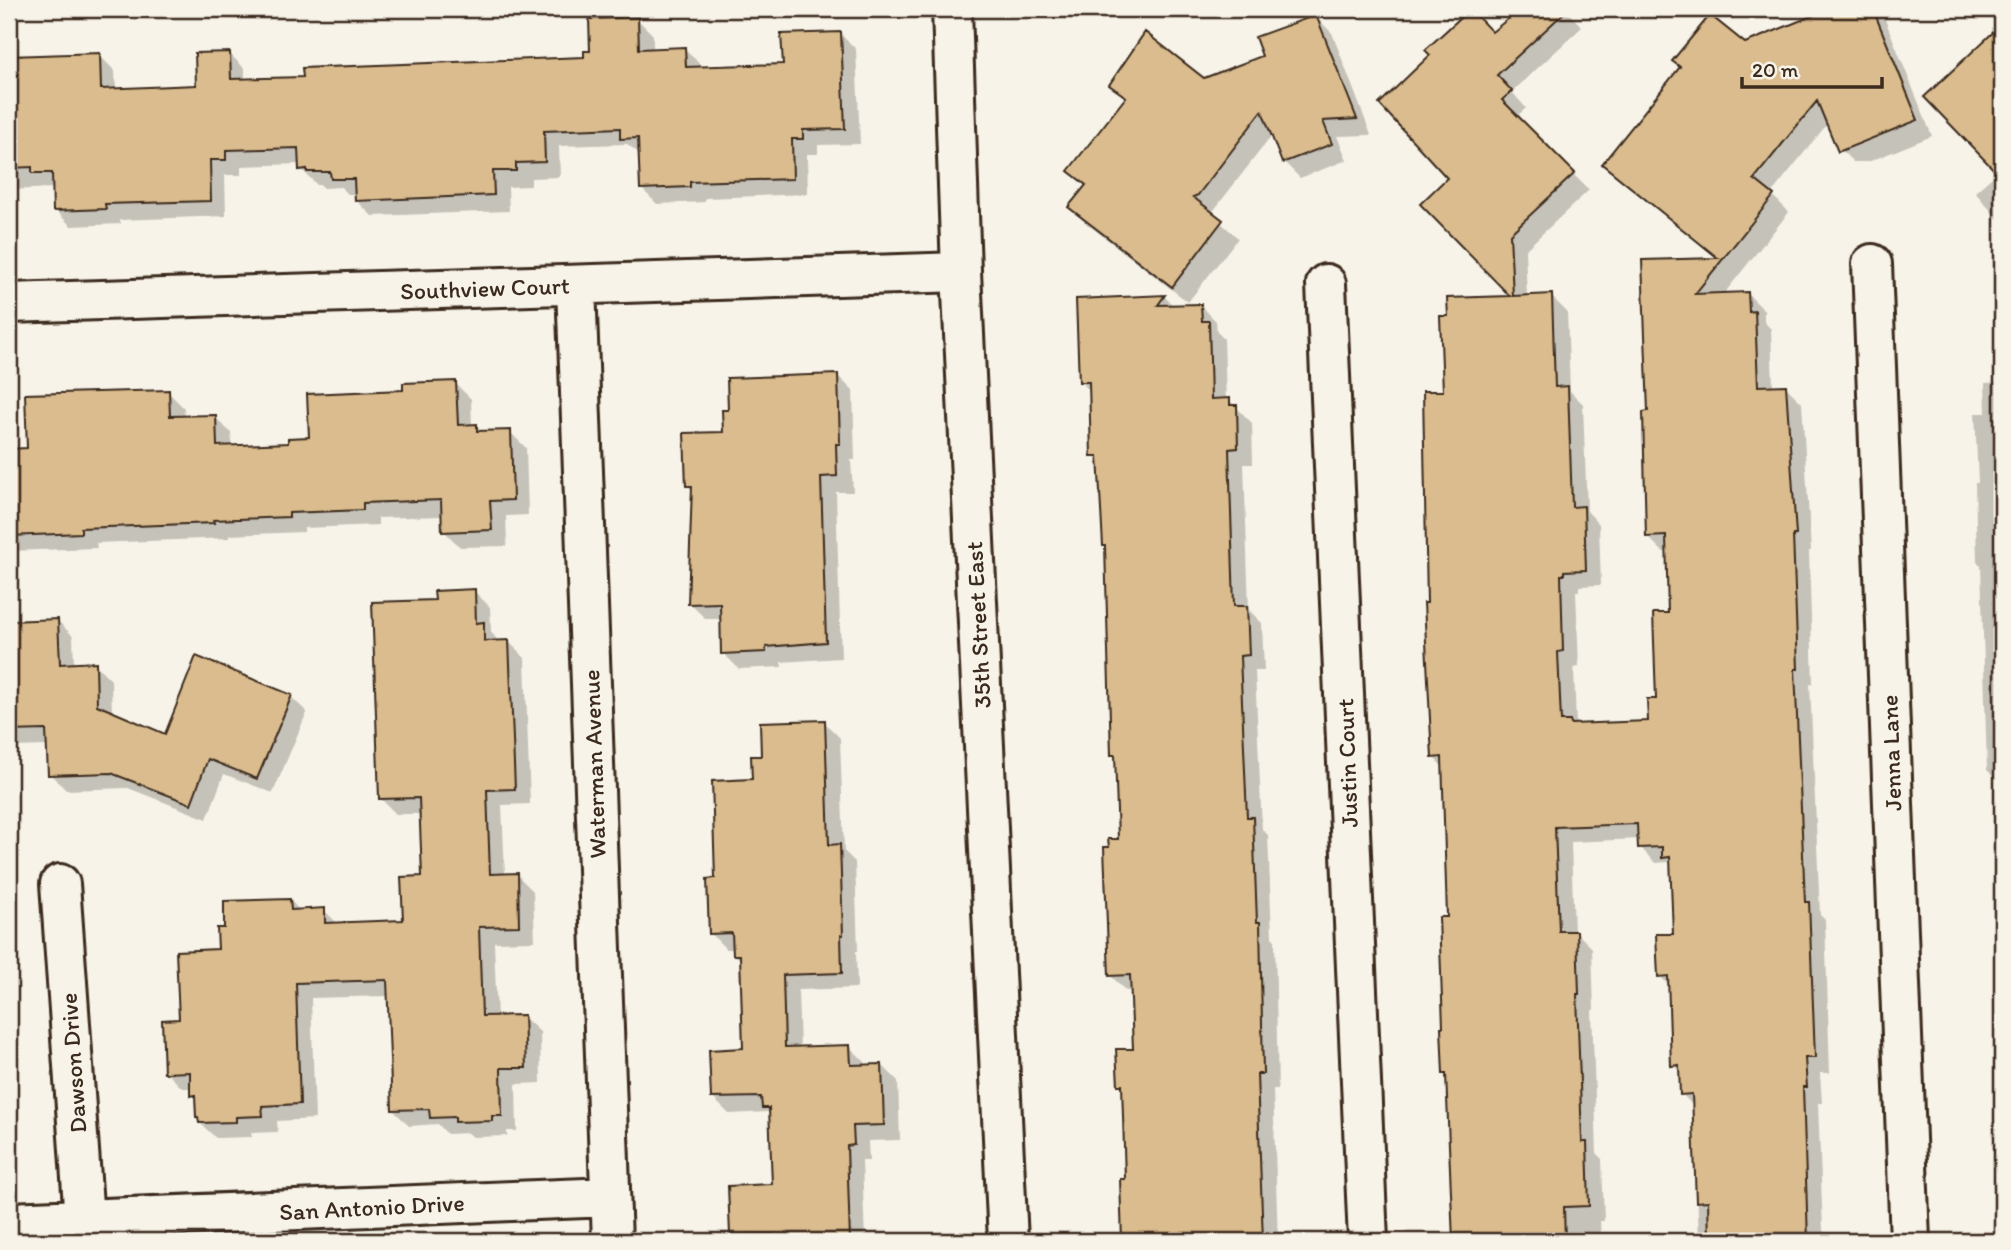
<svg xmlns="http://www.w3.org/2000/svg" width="2011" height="1250" font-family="Itim,sans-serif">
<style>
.shadow{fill:#0003}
.building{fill:#dabc8e;stroke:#3b2a1e;stroke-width:2}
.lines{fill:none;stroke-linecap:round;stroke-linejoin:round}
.minor-casing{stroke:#3b2a1e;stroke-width:44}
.tertiary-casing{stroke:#3b2a1e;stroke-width:44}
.minor{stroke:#f7f3e8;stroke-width:38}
.tertiary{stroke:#f7f3e8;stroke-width:38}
.labels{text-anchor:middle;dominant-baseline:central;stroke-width:6;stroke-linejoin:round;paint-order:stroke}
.street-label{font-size:24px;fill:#3b2a1e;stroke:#f7f3e8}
</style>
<rect width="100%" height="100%" fill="#f7f3e8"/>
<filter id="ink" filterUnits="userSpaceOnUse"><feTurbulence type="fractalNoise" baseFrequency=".0143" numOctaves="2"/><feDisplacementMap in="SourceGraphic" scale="14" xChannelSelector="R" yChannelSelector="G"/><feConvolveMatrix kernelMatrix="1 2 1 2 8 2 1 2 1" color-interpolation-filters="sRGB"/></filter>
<g filter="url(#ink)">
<path class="shadow" d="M1522,9H1565L1582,27L1512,92L1526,108L1516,117L1589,190L1525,250L1527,297L1551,296L1567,312L1570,391L1583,404L1587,511L1599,524L1601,585L1579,586V591H1576L1579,667L1574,668L1576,726L1650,723L1658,700L1670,614L1668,552H1663L1647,536L1650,413L1644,262L1719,259L1620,180L1604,164L1744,45L1834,9H1879L1882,12L1932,136L1868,162H1853L1837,146L1828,123L1771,194L1789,212L1723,295L1748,294L1764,310V322L1771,329L1773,387H1786L1802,403L1811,551H1809L1813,684H1810L1820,915L1825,920L1830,1073H1820L1822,1103H1818L1823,1231L1832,1241H1699L1694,1107L1682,1094L1681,1073L1673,1065L1670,987L1660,976L1675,935L1672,866L1669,862L1655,863L1640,847L1639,839L1571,842L1574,933L1576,932L1592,948L1594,1010H1592L1597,1154L1602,1159L1604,1221H1600L1601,1241H1454L1448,1076L1444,1073L1449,918L1444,768L1433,757L1429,605L1444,392L1514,297L1450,178L1493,34Z
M1316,17L1332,33L1371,135L1337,136L1347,160L1300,178L1284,162L1273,134L1214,210L1209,212L1238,238L1188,302L1086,223L1070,207L1086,187L1071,171L1126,100L1112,85L1204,80L1264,57Z
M637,19L653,35V50L685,49L701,65V69L784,66L840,34L856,49L860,144L818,145V154H807L808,194L705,198V202L657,204L641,188L640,154L627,144L559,146L560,177L531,178V186L508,187L509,211L372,216L356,200V194H348L341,187L324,188L321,185H317L301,169L300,164L241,166V175H225L226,216L120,220L121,224L71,226L55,210L54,188L9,190V58L99,55L115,71L116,90L197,87L229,53L245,69V81L586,59Z
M2002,27V224L1975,192L1999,171L1927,97Z
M2002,283V1163L1993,903H2001L1996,779L1987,770L1981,565L1977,562L1975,483H1978L1975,413H1986L1985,383L2002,382L1994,304L2000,303L1998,284Z
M1165,297L1174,306L1200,305L1216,321L1217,332L1224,339L1226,400H1229L1252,423L1253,464H1244L1249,610L1262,623L1264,671H1255L1262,829L1268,835L1272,937L1275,940L1278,1089H1273L1278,1241H1124L1122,1181L1127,1180L1124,1089L1119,1084L1134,1050L1132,991H1126L1110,975L1111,848L1120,840L1117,759L1112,754L1106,548L1104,546L1100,462L1093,455L1091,392L1081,382L1078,300Z
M837,375L853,391L855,460H851L853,492H836L841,658L781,662L782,667L739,669L723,653L722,619H706L690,604L694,492L688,486L725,434Z
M455,383L471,399L472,426H476L483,433L510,432L526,448L528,515L506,516L507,546L460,547L444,531L443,516L378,518V525L304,528V532L229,535V538L96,543L97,548L9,551V456L29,450L168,392L184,408L185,418L215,417L231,433L232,447L290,445L311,439L405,392Z
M474,591L490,607L491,632L499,642H509L525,658L530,804L502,805L505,875H517L533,891L535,941L494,942L497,1018L524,1017L540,1032L541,1083L516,1084L517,1131H507V1136L473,1137L468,1133L447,1134L438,1124L409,1126L393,1110L389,996L311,998L315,1119L277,1121L278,1132L251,1133L252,1137L216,1138L200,1123L197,1100L192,1095V1088H182L166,1072L181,1021L220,951L290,900L300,911L324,910L338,924L405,922L424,878L422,814H396L380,798L437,602Z
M57,620L73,636L74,665L95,664L111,680L112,713L166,736L291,697L307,712L273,793L224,774L207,819L128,788L66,790L50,774L48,746L12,747L9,744V623Z
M824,722L840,738L844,851L855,862L858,951H856L857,988L798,990L800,1048L849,1046L865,1062V1066L882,1065L898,1081L900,1140L868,1141L869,1161H862L865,1241H738L731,1235L774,1186L771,1116L768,1112L729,1114L713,1098L745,1050L742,961L735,955V949H726L710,933L717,880L763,757Z"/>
<path class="building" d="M1470,9L1492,32L1520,9L1567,10L1497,75L1512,91L1502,100L1575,173L1510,234L1513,296L1552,294L1555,387L1568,386L1572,507L1584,506L1586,570L1564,571V575H1561L1563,651L1558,652L1561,721H1570L1571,724L1648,721L1647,699H1656L1653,613H1668L1666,536L1646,537L1643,412L1648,411L1642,260L1718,258L1602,164L1680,67L1672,61L1710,15L1745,43L1829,9H1873L1918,120L1838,152L1817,101L1754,179L1774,195L1695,294L1748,292L1749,312L1755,311L1758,386L1786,385L1796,535H1793L1798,669H1795L1805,902H1809L1815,1058H1805L1807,1087H1803L1808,1241H1709L1708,1201L1696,1202L1692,1094L1680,1095L1679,1065L1671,1066L1668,976L1658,977L1656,934H1673L1670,857L1662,858V847L1638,848L1637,824L1555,827L1559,931H1577L1579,994H1577L1582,1142H1587L1589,1206L1564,1207L1565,1241H1453L1446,1074H1443L1441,1027H1443L1439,917H1447L1442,757L1432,758L1424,603H1427L1423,391H1443L1440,316H1448L1447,298L1510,296L1420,204L1447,178L1379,104L1430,55L1425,50Z
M1316,15L1357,119L1323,121L1332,144L1282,163L1262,111L1198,195L1193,197L1223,220L1172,287L1068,207L1086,185L1068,171L1126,97L1109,85L1145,32L1204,78L1262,56L1255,37Z
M638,17L639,49L685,47L686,67L783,64L781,34L841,32L845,129L803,130V139H792L793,179L690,182V187L640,189L638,138L620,139V128L544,131L545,162L516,163V171H493L494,195L355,201L354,179H331L330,172H307V169L299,170L298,148L226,150V160H210L211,201L105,204L106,209L53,211L52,173H32V167L9,168V56L100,53L101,89L196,85L195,53L230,52L231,79L303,77L302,68L584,57V51H590L589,19Z
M2002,24V178L1924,97Z
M1165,295L1158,305L1201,304L1202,321H1209L1211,399L1230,398V405H1237L1238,448L1229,449L1234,606H1247L1249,655L1240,656L1247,817H1253L1257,922H1260L1263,1074H1257L1263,1241H1122L1120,1179H1125L1122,1085H1118L1116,1049H1133L1130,975L1109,976L1104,847H1109L1108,839H1118L1115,755H1111L1105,546H1103L1098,456H1091L1089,382H1079L1076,299Z
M838,374L840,444H836L837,476L821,477L826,642L766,647V652L721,654L720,603L688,604L692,486H686L684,433L723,432L722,410H728L727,378Z
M456,381L458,425L477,424V431L511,430L513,500L490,501L492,530L442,532L441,500L363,503V510L289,513V517L213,520L214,523L81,528V533L9,536V449L27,448L25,394L169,390L170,416L216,415L217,446L288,443V438L309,437L307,394L403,390V383Z
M475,589L476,623L484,622V641L509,640L515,789L487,790L490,874L518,873L519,926L479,927L482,1016L524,1015L526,1068H501L502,1116H492V1121L455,1122V1117L430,1118L429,1109L392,1110L387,980L296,983L300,1104L262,1106L263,1116L236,1117V1122L199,1123L198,1117H196L195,1095L190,1096V1072L164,1073L162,1020L179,1019L176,951L218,949L217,928H224V901L290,899L291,910L325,908V923L403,920L401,877L422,876L419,798L379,799L372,602L435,600L434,591Z
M58,619L60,664L96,662L97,705L165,734L196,656L292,695L257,779L208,759L191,804L111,773L48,775L46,730L9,731V621Z
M825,720L829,845L840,844L843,935H841L842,973L783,975L785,1047L850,1045L851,1065L882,1064L884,1125L853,1126L854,1145L847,1146L850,1241H773V1234L730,1235L728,1186L772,1184L769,1108H762L761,1097L711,1098L709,1050L743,1048L740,955H733L732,933L709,934L707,879L715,878L712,781L752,779L751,756H761L760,722Z"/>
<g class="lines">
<g class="minor-casing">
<path id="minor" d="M1872,264L1910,1241
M1326,284L1368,1241
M576,286L612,1241
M9,303L961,272
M60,884L84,1220L81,1241
M9,1222L610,1197"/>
</g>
<g class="tertiary-casing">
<path id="tertiary" d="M952,9L961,272L1008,1241"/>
</g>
<use href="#minor" class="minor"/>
<use href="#tertiary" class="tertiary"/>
</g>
</g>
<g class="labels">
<g class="street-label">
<text transform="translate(485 288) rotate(-2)">Southview Court</text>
<text transform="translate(978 625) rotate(-93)">35th Street East</text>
<text transform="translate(1891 753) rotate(-92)">Jenna Lane</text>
<text transform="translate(1347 763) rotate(-92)">Justin Court</text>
<text transform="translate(594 764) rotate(-92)">Waterman Avenue</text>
<text transform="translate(73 1063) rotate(-94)">Dawson Drive</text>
<text transform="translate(372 1207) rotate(-3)">San Antonio Drive</text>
</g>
</g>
<rect width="2011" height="1250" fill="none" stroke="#f7f3e8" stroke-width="35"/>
<rect x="18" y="18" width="1976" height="1215" fill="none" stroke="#3b2a1e" stroke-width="2.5" filter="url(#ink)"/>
<path d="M1742 77v10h140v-10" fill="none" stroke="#3b2a1e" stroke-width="3.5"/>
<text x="1752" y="77" font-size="21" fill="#3b2a1e" stroke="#f7f3e8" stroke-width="5" paint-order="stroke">20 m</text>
</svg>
